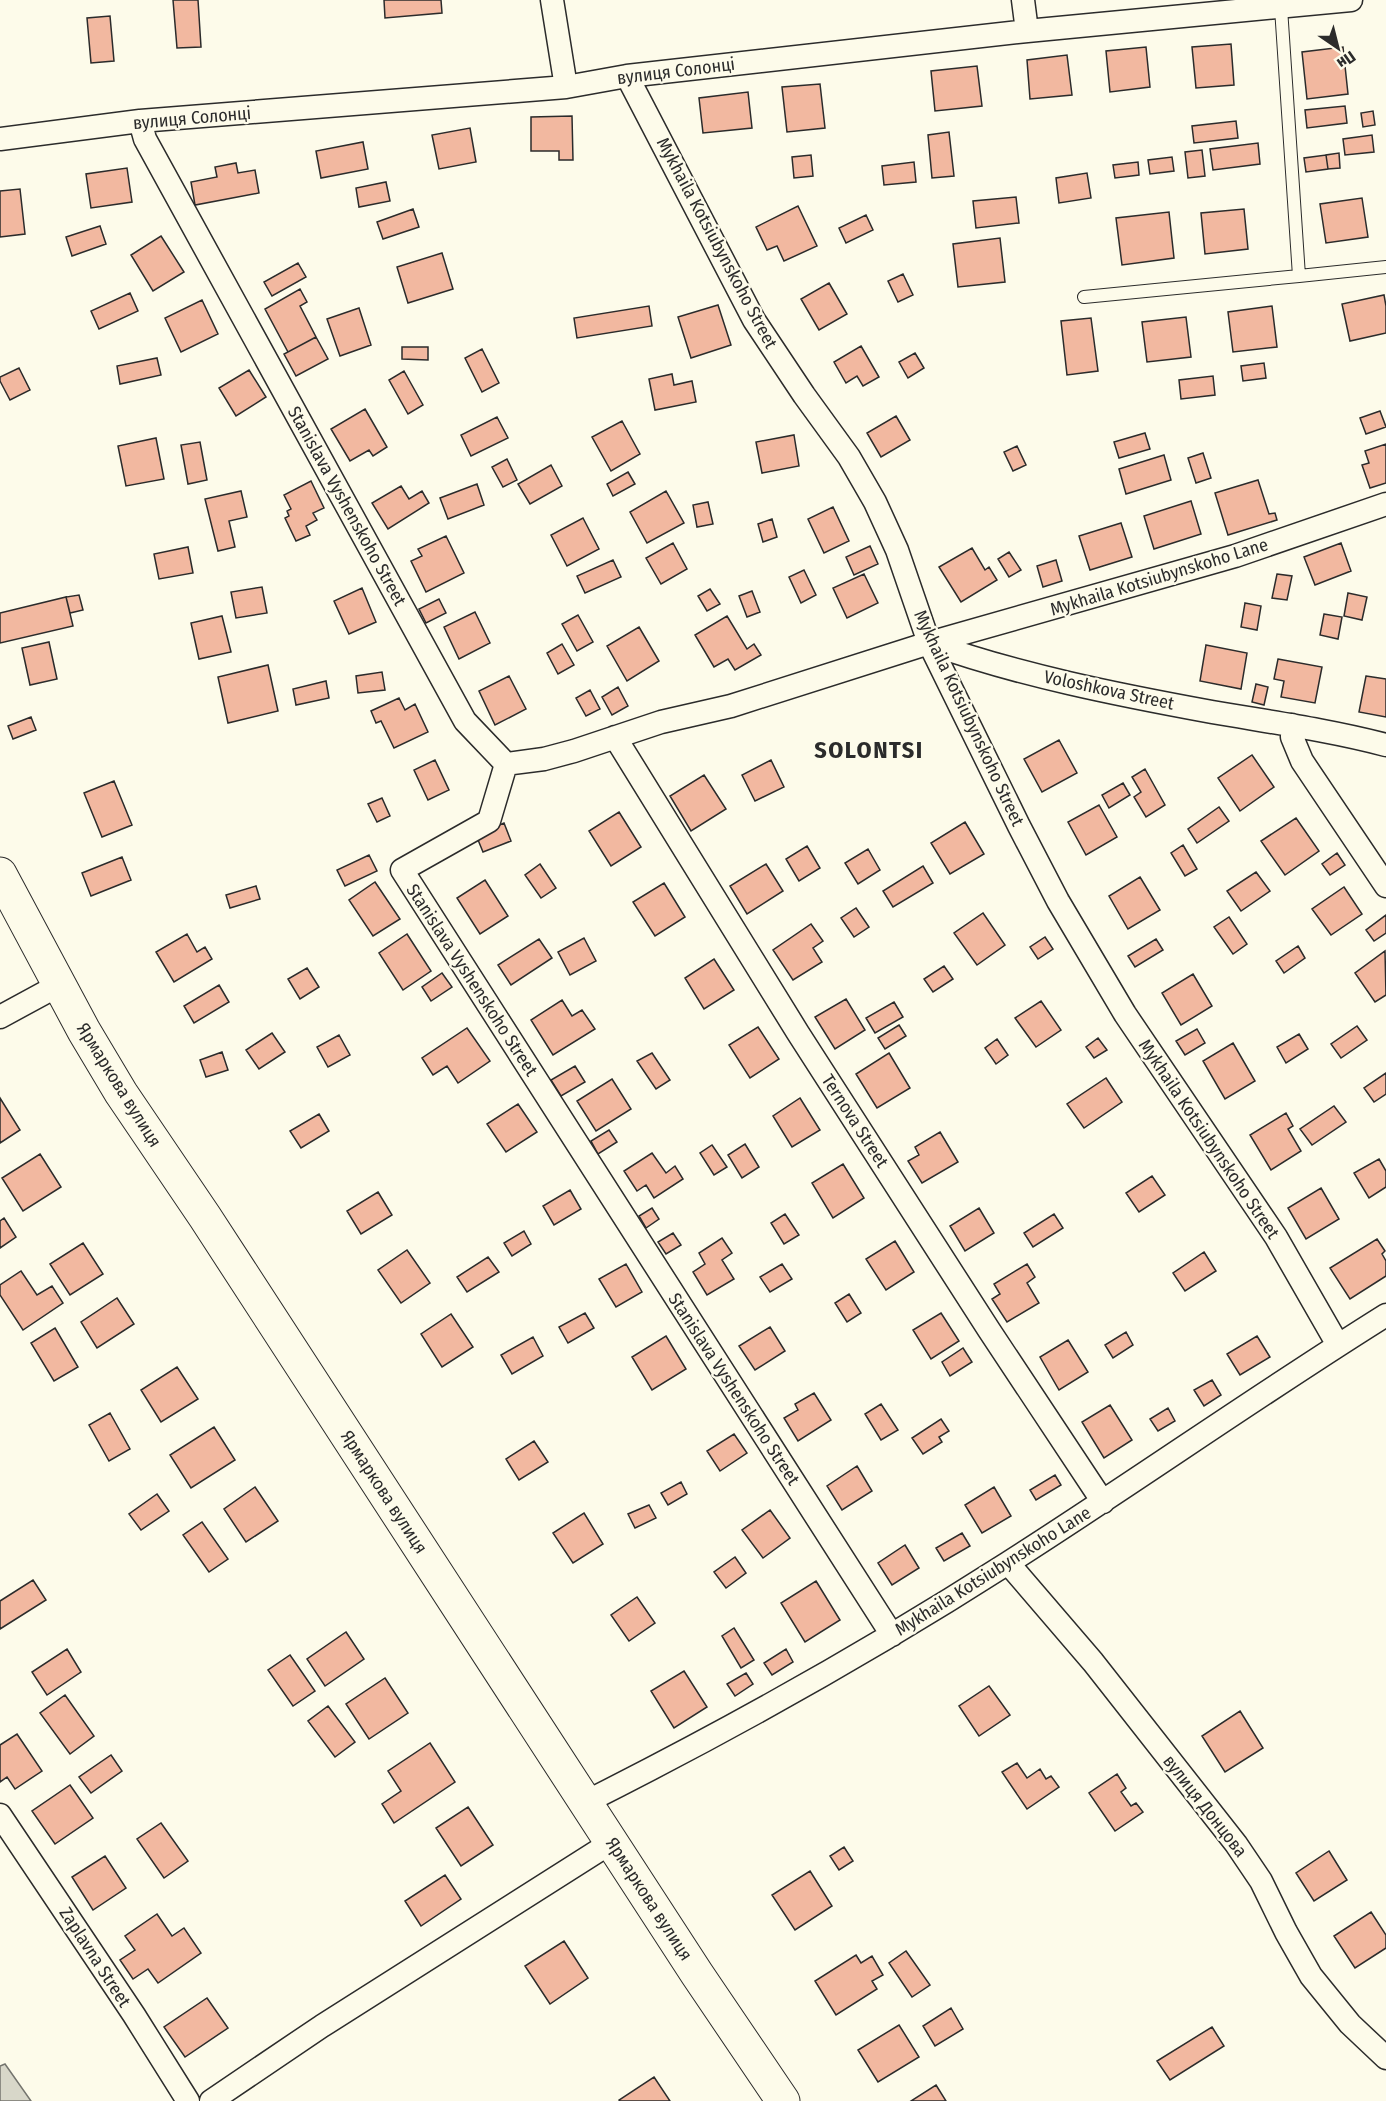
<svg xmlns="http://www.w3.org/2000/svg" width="1386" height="2101" font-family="'Fira Sans Condensed',sans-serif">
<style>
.water{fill:#d8d7c9;stroke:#74746e;stroke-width:1.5}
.building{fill:#f2b8a0;stroke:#2b2b2b;stroke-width:1.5}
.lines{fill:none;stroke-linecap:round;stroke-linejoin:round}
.lane-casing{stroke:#2b2b2b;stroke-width:14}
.street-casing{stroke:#2b2b2b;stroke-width:25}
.secondary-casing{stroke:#2b2b2b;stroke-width:35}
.lane{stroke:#fdfbea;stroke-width:12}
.street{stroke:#fdfbea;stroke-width:22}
.secondary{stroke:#fdfbea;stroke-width:33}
.labels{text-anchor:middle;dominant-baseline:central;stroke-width:4.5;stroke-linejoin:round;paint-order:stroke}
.street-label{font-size:18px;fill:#2b2b2b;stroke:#fdfbea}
.district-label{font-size:24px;font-weight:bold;letter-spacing:1.5px;fill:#2b2b2b;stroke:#fdfbea}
</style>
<rect width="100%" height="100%" fill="#fdfbea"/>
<path class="water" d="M5,2064L31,2101H0V2066Z"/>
<path class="building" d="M173,0H198L201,47L177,48Z
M384,0H441L442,13L385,18Z
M110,16L114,61L91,63L87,18Z
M1231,44L1234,85L1196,88L1192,47Z
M1146,47L1150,87L1110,92L1106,51Z
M1343,47L1348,94L1307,99L1302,52Z
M1067,55L1072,95L1030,99L1027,60Z
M977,66L982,106L935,111L931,71Z
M820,84L825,128L787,132L782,87Z
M748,92L752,128L703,133L699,98Z
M1345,106L1347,123L1307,128L1305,110Z
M1373,111L1375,125L1363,127L1361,113Z
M572,116L573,160H559V151H531V117Z
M1236,121L1238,138L1194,143L1192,126Z
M470,128L476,162L439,169L432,135Z
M949,132L954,176L932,178L928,135Z
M1372,135L1374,152L1345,155L1343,139Z
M363,142L368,169L321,178L316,151Z
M1258,143L1260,164L1213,170L1210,149Z
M1202,150L1205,176L1188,178L1185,152Z
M1339,153L1340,168L1328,169L1326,155Z
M811,155L813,176L794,178L792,157Z
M1326,155L1328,169L1306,172L1304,158Z
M1172,157L1174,171L1150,174L1148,160Z
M914,162L916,182L884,185L882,166Z
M1138,162L1139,175L1115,178L1113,165Z
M236,163L238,173L255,170L259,193L195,205L191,182L217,177L215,167Z
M127,168L132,202L91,208L86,174Z
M1087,173L1091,198L1059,203L1056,178Z
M386,182L390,201L359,207L356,188Z
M20,189L25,234L0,237V191Z
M1016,197L1019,223L976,228L973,201Z
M1362,198L1368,237L1326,243L1320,204Z
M798,206L817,246L784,261L777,246L767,250L756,227Z
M413,209L419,227L383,239L377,222Z
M1244,209L1248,249L1205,254L1201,213Z
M1169,212L1174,258L1122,265L1116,218Z
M866,215L873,230L846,243L839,228Z
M100,226L106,244L72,256L66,237Z
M161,236L184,272L153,291L131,255Z
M1000,238L1005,282L958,287L953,244Z
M442,253L453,289L408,303L397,267Z
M298,263L306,277L272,296L264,282Z
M903,274L913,295L898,302L888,281Z
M829,283L847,314L819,330L801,299Z
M300,289L307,302L300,306L316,337L288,352L265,309Z
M130,293L138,311L99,329L91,311Z
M1384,295L1386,306V333L1350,341L1342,304Z
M202,300L218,334L181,352L165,318Z
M718,305L731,345L691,358L678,317Z
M649,306L652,326L577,338L574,318Z
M1272,306L1277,347L1233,352L1228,312Z
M359,308L371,345L340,356L327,319Z
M1186,317L1191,357L1147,362L1142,322Z
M1091,318L1098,371L1067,375L1061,321Z
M316,337L328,359L296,376L284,354Z
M861,346L879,377L863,386L857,376L846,383L834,362Z
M402,347H428V360L402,359Z
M482,349L499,383L482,392L465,358Z
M915,353L924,368L908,378L899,362Z
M157,358L161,375L120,384L117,366Z
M1264,363L1266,378L1243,381L1241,366Z
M19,368L30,390L10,400L0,381V377Z
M249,370L266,397L236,416L219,388Z
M404,371L423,405L408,414L389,380Z
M672,374L674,385L692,381L696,402L655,410L649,379Z
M1213,376L1215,395L1181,399L1179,380Z
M365,409L387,447L373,456L369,450L350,461L331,429Z
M1380,411L1386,427L1366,434L1360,418Z
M896,416L910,440L881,457L867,433Z
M497,417L508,438L471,456L461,435Z
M622,421L640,454L611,471L592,437Z
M1145,433L1150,449L1119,458L1114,442Z
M794,435L799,466L762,473L756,442Z
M156,438L164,479L126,486L118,446Z
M200,442L207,480L188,484L181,445Z
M1386,444V483L1370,488L1362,465L1369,463L1365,451Z
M1017,446L1026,465L1013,471L1004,452Z
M1203,453L1211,478L1196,483L1188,458Z
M1164,455L1171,480L1126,494L1119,469Z
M507,459L517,480L503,487L492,467Z
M551,465L562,486L530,504L518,484Z
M628,472L635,484L613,496L607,484Z
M1258,480L1269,514L1275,513L1277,520L1228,535L1215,493Z
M311,481L324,508L313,513L317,520L306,526L310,535L296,541L285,518L289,516L287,511L291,509L284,495Z
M477,484L484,505L448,519L440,498Z
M401,486L409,499L422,491L429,503L388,529L372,503Z
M241,491L247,517L229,521L235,547L218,551L205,499Z
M666,491L684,523L647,543L630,512Z
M1191,501L1201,534L1154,549L1144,516Z
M708,502L713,524L697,527L693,505Z
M833,507L849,541L824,553L808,519Z
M583,518L599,549L567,566L551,535Z
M772,519L777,537L763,542L758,524Z
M1121,523L1132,557L1090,570L1079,536Z
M446,536L464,573L426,592L411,561L422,556L418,549Z
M673,543L687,569L661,584L646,558Z
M1341,543L1351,571L1315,585L1304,557Z
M870,546L878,564L854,575L846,557Z
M188,547L193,573L159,579L154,554Z
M972,548L985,570L989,567L997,580L961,602L939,567Z
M1009,552L1021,570L1009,577L998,559Z
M613,560L621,577L585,593L577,576Z
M1056,560L1062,581L1043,587L1037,566Z
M804,570L816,595L801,603L789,577Z
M864,574L878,603L847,618L833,588Z
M1277,574L1292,576L1287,600L1272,598Z
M262,587L267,613L236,618L231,592Z
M362,588L376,622L349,634L334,601Z
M710,589L720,604L707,611L698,596Z
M752,591L760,612L747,617L739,596Z
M1348,593L1367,597L1362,620L1344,616Z
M79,595L83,610L70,613L66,597Z
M66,597L73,626L0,643V613Z
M439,599L446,613L426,623L419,609Z
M1245,603L1261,606L1257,630L1241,627Z
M475,612L490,643L459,659L444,627Z
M1324,614L1342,617L1338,639L1320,635Z
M578,615L593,642L577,651L562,624Z
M222,616L231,652L199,659L191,623Z
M727,616L747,649L754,644L761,655L735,670L728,659L714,667L695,635Z
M639,627L659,661L627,681L607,646Z
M49,642L57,679L30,685L22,648Z
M562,644L574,665L558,674L547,653Z
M1206,645L1247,653L1241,689L1200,681Z
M1278,659L1322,667L1315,703L1281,697L1284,681L1274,679Z
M268,665L278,711L228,723L218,677Z
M382,672L385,690L358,693L356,676Z
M509,676L526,709L495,725L479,691Z
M1366,676L1386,679V717L1359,712Z
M326,681L329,698L296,705L293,689Z
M1256,684L1268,687L1264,705L1252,702Z
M618,687L628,706L612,715L602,697Z
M590,690L600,709L586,716L576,698Z
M399,698L405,710L415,704L428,732L394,748L381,721L376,723L371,711Z
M31,717L36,730L13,739L8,726Z
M1059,740L1077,773L1042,792L1024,759Z
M1252,755L1274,787L1240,811L1218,778Z
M435,760L449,790L428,800L414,770Z
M771,760L784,787L755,801L742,775Z
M1145,769L1165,805L1146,817L1134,797L1141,792L1132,777Z
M704,775L726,809L691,831L670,796Z
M114,781L132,825L102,837L84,793Z
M1123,783L1130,795L1109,808L1102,795Z
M382,798L390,816L377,822L368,804Z
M1099,805L1117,837L1086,855L1068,822Z
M1219,807L1229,821L1197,843L1188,829Z
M619,812L641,847L611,866L589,831Z
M1296,818L1319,851L1285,875L1261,841Z
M965,822L984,854L950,874L931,843Z
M504,823L511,841L483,852L476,835Z
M1183,845L1197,869L1185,876L1171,853Z
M807,846L820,868L799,881L786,859Z
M868,849L880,870L858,884L845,863Z
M1337,853L1345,865L1330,875L1322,864Z
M369,855L377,871L345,886L337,870Z
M122,857L131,880L91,896L82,873Z
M540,864L556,888L541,898L525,875Z
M766,864L783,891L747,914L730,886Z
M923,866L933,883L893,907L883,891Z
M1256,872L1270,891L1241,911L1227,891Z
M1140,877L1160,910L1128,929L1109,896Z
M485,880L508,916L480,934L457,898Z
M375,882L400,919L373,936L349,900Z
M664,883L685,917L655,936L633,902Z
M256,886L260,899L230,908L226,895Z
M1344,887L1362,914L1331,935L1312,909Z
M856,908L869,927L854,937L841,918Z
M983,913L1005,945L977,965L954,933Z
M1386,915V933L1374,941L1366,930Z
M1229,917L1247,944L1233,954L1214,927Z
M811,924L823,941L813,948L822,962L793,980L773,950Z
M187,934L197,952L205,947L212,959L174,982L156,952Z
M407,934L431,971L403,990L379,953Z
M1045,937L1053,949L1038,959L1030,947Z
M584,938L596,961L570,975L558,952Z
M539,939L552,958L511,985L498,965Z
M1156,939L1163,950L1135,967L1128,956Z
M1298,946L1305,958L1284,973L1276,961Z
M1385,951L1386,995L1375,1002L1355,973Z
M714,959L734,990L704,1009L685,978Z
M944,966L953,979L933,992L924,979Z
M307,968L319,987L300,999L288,979Z
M442,973L452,987L431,1001L422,987Z
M1193,974L1212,1006L1181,1025L1162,993Z
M219,985L229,1002L194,1023L184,1006Z
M846,999L865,1030L835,1049L815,1017Z
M562,1000L572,1016L582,1010L595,1029L553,1055L531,1020Z
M1041,1001L1061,1030L1036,1047L1015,1018Z
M894,1002L903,1017L875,1033L866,1018Z
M899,1025L906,1036L885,1049L878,1038Z
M1357,1026L1367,1040L1341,1058L1331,1044Z
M758,1027L779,1059L750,1078L729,1045Z
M467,1028L490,1061L458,1083L447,1066L433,1075L422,1058Z
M1197,1029L1205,1043L1185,1055L1176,1041Z
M272,1033L285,1052L259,1069L246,1050Z
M1299,1034L1308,1049L1286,1063L1277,1047Z
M339,1035L350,1055L328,1067L317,1047Z
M1098,1038L1107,1050L1094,1058L1086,1047Z
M997,1039L1008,1055L996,1064L985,1048Z
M1233,1043L1255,1081L1225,1099L1203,1061Z
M222,1052L228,1070L206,1077L200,1060Z
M652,1053L670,1080L656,1089L637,1061Z
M889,1053L910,1088L877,1108L856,1074Z
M575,1066L585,1082L561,1096L551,1080Z
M1386,1073V1094L1374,1102L1364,1088Z
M1106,1078L1122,1102L1084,1128L1067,1104Z
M612,1079L631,1109L596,1131L577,1101Z
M0,1098L20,1130L0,1143Z
M800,1098L820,1130L792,1147L773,1116Z
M518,1104L537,1132L506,1152L487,1124Z
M1334,1106L1346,1122L1312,1145L1300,1129Z
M1286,1113L1293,1126L1288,1129L1301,1151L1271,1170L1250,1135Z
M319,1114L329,1131L301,1148L290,1131Z
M609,1130L617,1142L598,1154L591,1141Z
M940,1132L958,1162L922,1183L908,1161L919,1155L915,1147Z
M745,1144L759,1167L742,1178L728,1155Z
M712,1145L727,1167L714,1175L700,1153Z
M652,1153L666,1173L675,1166L683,1179L654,1198L646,1185L637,1191L624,1171Z
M40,1154L61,1187L23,1211L2,1178Z
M1379,1159L1386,1171V1187L1369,1198L1354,1173Z
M843,1164L864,1198L833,1218L812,1183Z
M1152,1176L1165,1195L1139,1212L1126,1193Z
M1321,1188L1339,1219L1306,1239L1288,1208Z
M570,1190L581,1209L554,1225L543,1206Z
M378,1192L392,1215L361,1234L347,1211Z
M652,1208L659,1219L646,1228L639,1216Z
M979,1208L994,1233L965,1251L950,1226Z
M785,1214L799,1235L784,1244L771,1223Z
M1054,1214L1063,1228L1033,1247L1024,1233Z
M4,1218L16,1237L0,1248V1221Z
M524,1231L531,1244L512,1256L504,1243Z
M673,1233L681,1245L666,1254L658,1242Z
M722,1238L732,1253L722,1260L734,1279L707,1295L693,1272L705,1264L699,1253Z
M1377,1239L1385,1251L1382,1254L1386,1261V1276L1350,1299L1330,1268Z
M895,1241L914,1272L886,1290L866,1259Z
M83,1243L103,1274L70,1295L50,1264Z
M407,1250L430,1283L401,1303L378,1270Z
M1204,1252L1216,1271L1185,1291L1173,1273Z
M488,1257L499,1272L467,1292L457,1277Z
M626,1264L642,1292L616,1307L599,1279Z
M782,1264L792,1279L770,1292L760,1277Z
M1027,1264L1035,1277L1027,1283L1039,1303L1007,1322L992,1299L1000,1294L994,1284Z
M21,1271L37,1295L52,1286L63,1303L23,1330L0,1295V1285Z
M849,1294L861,1313L847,1322L835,1303Z
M117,1298L134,1324L97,1348L81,1322Z
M585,1313L594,1328L568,1343L559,1327Z
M941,1313L959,1341L931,1359L913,1330Z
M451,1314L473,1347L442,1367L421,1334Z
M770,1327L785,1351L755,1370L739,1346Z
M55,1328L78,1367L54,1381L31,1343Z
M1126,1332L1133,1345L1113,1358L1105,1345Z
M666,1336L686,1369L652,1390L632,1357Z
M1257,1336L1270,1357L1240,1375L1227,1354Z
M533,1337L543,1356L512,1374L501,1355Z
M1068,1340L1088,1372L1059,1390L1040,1357Z
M963,1348L972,1362L950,1376L942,1362Z
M177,1367L198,1399L161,1422L141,1390Z
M1212,1380L1221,1395L1204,1406L1194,1390Z
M814,1393L831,1420L798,1441L784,1418L798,1410L795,1404Z
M881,1404L898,1430L881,1440L865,1414Z
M1110,1405L1132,1440L1104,1458L1082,1422Z
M1168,1408L1175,1421L1158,1431L1150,1419Z
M110,1413L130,1449L109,1461L89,1425Z
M941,1419L949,1431L939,1437L942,1442L923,1454L912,1438Z
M214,1427L235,1460L191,1488L170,1455Z
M734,1434L747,1453L720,1471L707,1451Z
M534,1441L548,1462L519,1480L506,1459Z
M857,1466L872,1491L842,1510L827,1486Z
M1055,1475L1061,1485L1036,1500L1030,1490Z
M681,1482L687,1494L668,1505L661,1493Z
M255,1487L278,1521L246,1542L224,1509Z
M994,1487L1011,1516L982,1533L965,1505Z
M157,1494L169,1511L141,1530L129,1514Z
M649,1505L656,1518L635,1528L628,1514Z
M770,1510L790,1538L763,1558L742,1530Z
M584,1513L603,1544L573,1563L553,1533Z
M202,1522L228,1559L209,1572L183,1535Z
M962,1533L970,1546L944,1561L936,1548Z
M905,1545L919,1568L892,1585L878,1563Z
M735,1557L746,1573L726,1588L714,1572Z
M33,1580L46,1600L0,1629V1601Z
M816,1581L840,1620L805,1642L781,1603Z
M637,1597L655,1623L629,1641L611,1615Z
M734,1628L754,1660L741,1668L722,1636Z
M346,1632L364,1659L325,1686L307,1659Z
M67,1649L81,1672L47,1695L32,1672Z
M786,1649L793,1662L772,1675L764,1663Z
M290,1655L315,1691L293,1706L268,1670Z
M684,1671L707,1707L674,1728L651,1691Z
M746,1673L753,1684L735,1696L727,1684Z
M385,1678L408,1713L369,1739L346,1704Z
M989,1686L1010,1715L979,1736L959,1706Z
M65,1695L94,1736L70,1754L40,1713Z
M328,1706L355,1742L335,1757L308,1721Z
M1240,1711L1263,1748L1225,1772L1202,1736Z
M17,1734L42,1771L15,1789L7,1777L0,1782V1745Z
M430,1743L455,1782L394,1823L382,1804L401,1791L388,1771Z
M111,1755L122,1771L91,1793L79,1777Z
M1017,1763L1027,1778L1040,1769L1046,1779L1051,1776L1059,1787L1027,1809L1002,1772Z
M1117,1774L1126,1788L1121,1792L1131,1806L1136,1803L1143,1812L1115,1831L1089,1793Z
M70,1785L93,1818L55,1844L32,1811Z
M468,1807L493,1845L461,1866L436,1828Z
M161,1823L188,1861L164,1878L137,1839Z
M844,1847L853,1861L839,1870L830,1856Z
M1329,1851L1347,1880L1314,1901L1296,1873Z
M105,1856L126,1888L93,1910L72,1877Z
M810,1871L832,1906L795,1930L772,1895Z
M445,1875L461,1899L421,1926L405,1901Z
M1371,1912L1386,1935V1948L1355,1968L1334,1936Z
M157,1914L172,1936L184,1928L201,1953L158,1983L148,1969L133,1979L120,1960L135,1950L125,1936Z
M564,1941L588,1978L550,2004L525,1966Z
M906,1951L930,1985L912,1997L889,1963Z
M856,1955L861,1963L872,1956L883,1975L872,1981L877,1989L836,2015L815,1981Z
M207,1998L228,2028L185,2057L164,2027Z
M951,2008L963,2029L935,2046L923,2026Z
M899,2025L919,2057L878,2082L858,2050Z
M1212,2027L1224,2046L1170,2080L1157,2061Z
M654,2077L670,2101H620L619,2100Z
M936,2085L946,2101H911Z"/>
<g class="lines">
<g class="lane-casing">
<path id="lane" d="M1299,276L1386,267
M1084,297L1299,276L1281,8"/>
</g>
<g class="street-casing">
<path id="street" d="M552,0L566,87
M1023,0L1027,31
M627,76L754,320L804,395L849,457L875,502L897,550L929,643L1019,826L1058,901L1125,1014L1276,1237L1338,1345
M140,121L145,139L465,721L506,764L489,821L402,870L892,1635
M0,139L140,121L566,87L627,76L1027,31L1351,0
M929,643C1018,675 1119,695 1212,712C1270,722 1329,730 1386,745
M1292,725V737L1302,761L1386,886
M615,737L798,1033L989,1330L1103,1502
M506,764L544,759L574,751L661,722L731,706L929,643L1235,556L1386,504
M0,1017L59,985
M1008,1563L1093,1662L1236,1844L1261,1881L1286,1932L1311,1976L1350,2024L1386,2058
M586,1802C731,1729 872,1650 1008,1563C1135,1482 1258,1395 1386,1315
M0,1815L134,2015L188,2101
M211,2101L322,2026L612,1842"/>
</g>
<g class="secondary-casing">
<path id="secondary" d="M0,874L84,1031L121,1093L205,1217L697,1974L783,2101"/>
</g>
<use href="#lane" class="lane"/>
<use href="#street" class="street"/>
<use href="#secondary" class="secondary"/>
</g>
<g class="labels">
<g class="street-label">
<text transform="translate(676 71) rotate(-7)">вулиця Солонці</text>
<text transform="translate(192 118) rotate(-5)">вулиця Солонці</text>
<text transform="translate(717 243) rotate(62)">Mykhaila Kotsiubynskoho Street</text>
<text transform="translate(347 506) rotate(61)">Stanislava Vyshenskoho Street</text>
<text transform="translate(1159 577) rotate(-17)">Mykhaila Kotsiubynskoho Lane</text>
<text transform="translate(1109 690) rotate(12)">Voloshkova Street</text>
<text transform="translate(969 718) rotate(65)">Mykhaila Kotsiubynskoho Street</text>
<text transform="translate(472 980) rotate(57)">Stanislava Vyshenskoho Street</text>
<text transform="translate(119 1085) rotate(58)">Ярмаркова вулиця</text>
<text transform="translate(855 1121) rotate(57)">Ternova Street</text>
<text transform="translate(1209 1139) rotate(56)">Mykhaila Kotsiubynskoho Street</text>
<text transform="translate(734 1389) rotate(57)">Stanislava Vyshenskoho Street</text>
<text transform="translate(384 1492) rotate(57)">Ярмаркова вулиця</text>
<text transform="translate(993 1571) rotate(-32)">Mykhaila Kotsiubynskoho Lane</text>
<text transform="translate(1205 1806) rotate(52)">вулиця Донцова</text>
<text transform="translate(649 1899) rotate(57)">Ярмаркова вулиця</text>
<text transform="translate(95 1957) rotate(57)">Zaplavna Street</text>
</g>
<g class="district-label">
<text x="869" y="750">SOLONTSI</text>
</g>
</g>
<g transform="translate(1338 48) rotate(145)" stroke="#fdfbea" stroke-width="4.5" paint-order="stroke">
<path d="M0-4.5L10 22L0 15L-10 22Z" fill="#2b2b2b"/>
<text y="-9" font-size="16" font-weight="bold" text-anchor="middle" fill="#2b2b2b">Пн</text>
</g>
</svg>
